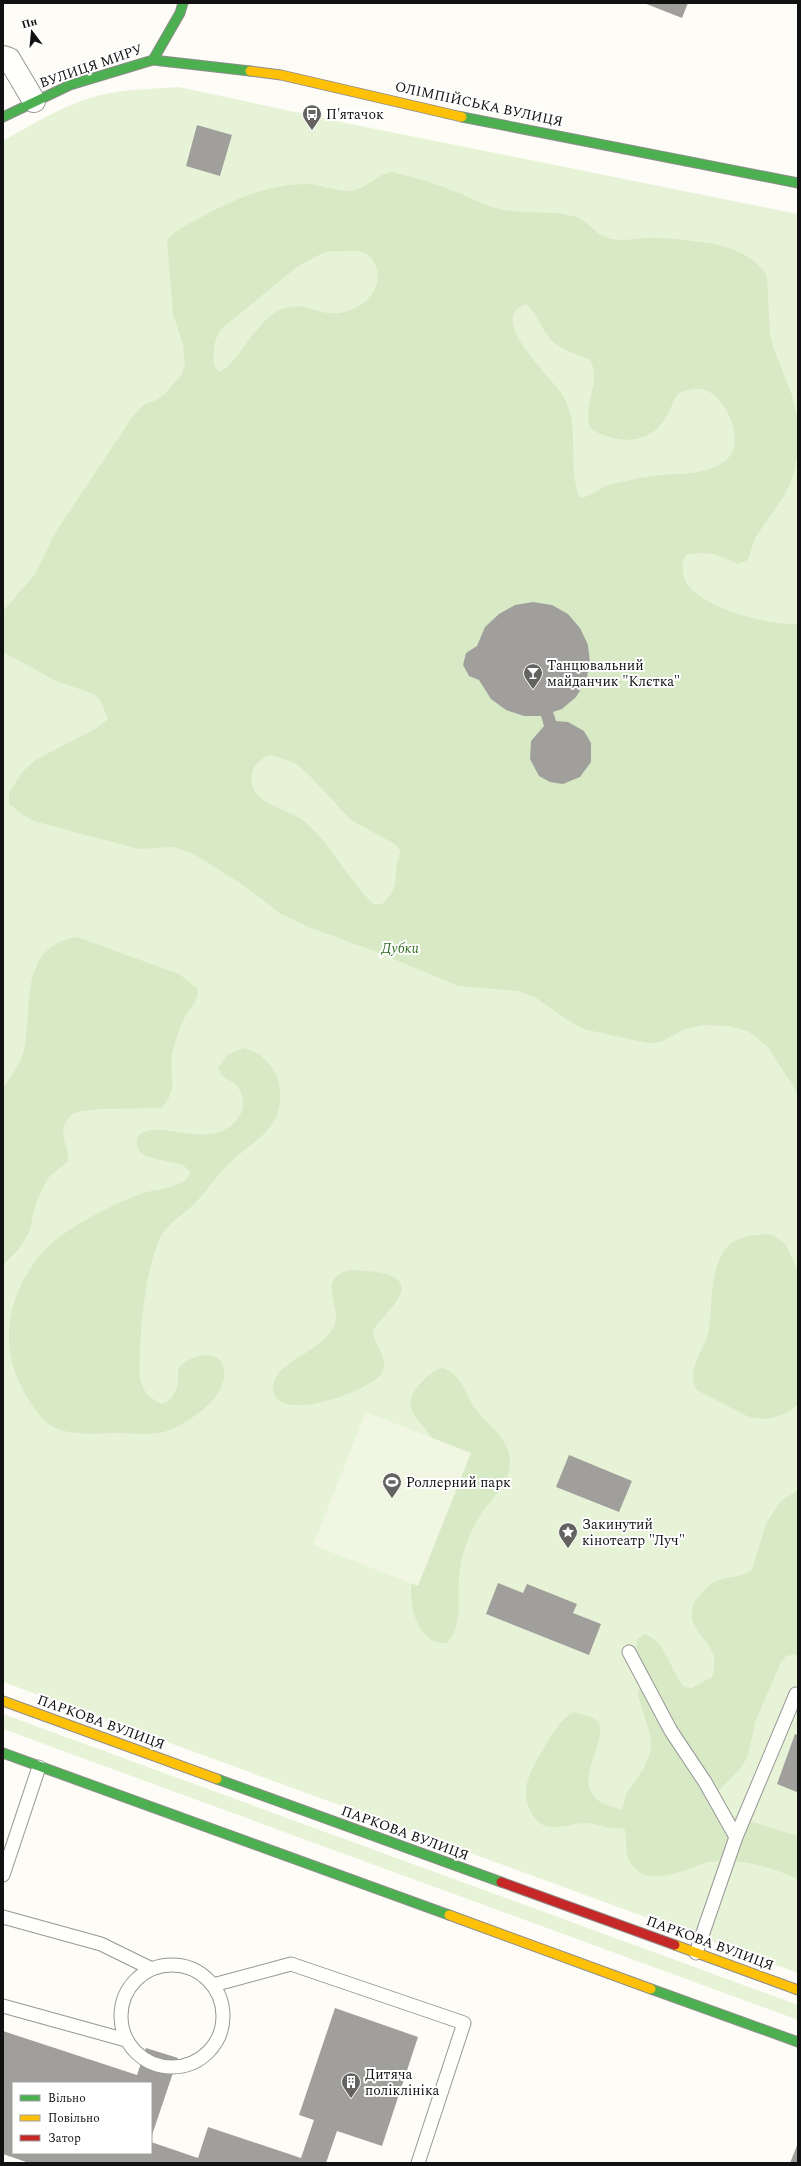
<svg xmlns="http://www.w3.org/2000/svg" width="801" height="2166" font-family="Spectral,serif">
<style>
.green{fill:#e7f3d7}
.forest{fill:#d8eac5;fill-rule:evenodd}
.pitch{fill:#f0f6e1}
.building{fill:#a19f9c}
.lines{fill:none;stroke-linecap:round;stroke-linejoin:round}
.lane-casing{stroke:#979795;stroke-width:15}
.street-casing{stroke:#979795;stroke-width:24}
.fast-casing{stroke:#8e8d8b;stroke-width:11}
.slow-casing{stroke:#8e8d8b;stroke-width:11}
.jam-casing{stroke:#8e8d8b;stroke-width:11}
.lane{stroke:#fffffe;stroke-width:13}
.street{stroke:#fffffe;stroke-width:22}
.fast{stroke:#4caf50;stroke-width:9}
.slow{stroke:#ffc107;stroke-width:9}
.jam{stroke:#c62828;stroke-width:9}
.labels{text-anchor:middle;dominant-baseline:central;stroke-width:4;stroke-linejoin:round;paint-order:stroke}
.street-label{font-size:14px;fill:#111;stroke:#fff}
.poi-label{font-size:14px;fill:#111;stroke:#fff;text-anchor:start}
.park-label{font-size:14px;font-style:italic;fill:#2f6b1f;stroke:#fff}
</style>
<rect width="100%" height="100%" fill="#fdfcf7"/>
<path class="green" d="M179,87L351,124L798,214V1973L3,1682V141C33,124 63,105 97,96C124,89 151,89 179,87Z
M3,1714L798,2005V2020L3,1729Z"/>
<path class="forest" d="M392,172C415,177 437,184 459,193C470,197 481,204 492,207C520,216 549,209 576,217C591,222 593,235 612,239C626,242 642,237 657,238C674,238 692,241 709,243C730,247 757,256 767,277L770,335L773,347L792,395L798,422V453L793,477L784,496L755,538L748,560L738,564C717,555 709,550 686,555L682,562C683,571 683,580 690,588C711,610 768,625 798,624V1094L768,1047L748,1031L728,1026L703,1025L685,1029L661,1042L648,1043L583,1029L566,1019L536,998L518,991L458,986L382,954L311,928L281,914L240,883L192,853L173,847L139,849L74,832L34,821L23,815L9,804V793L23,771L37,759L97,728L108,719L100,700L94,694L56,681L3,652V612L5,609L35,574L55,533L133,416L144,404L154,401L165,394L182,374L185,364L183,345L173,314L167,240C177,228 191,223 205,215C240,197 268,184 309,184C323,185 337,192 351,191C366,189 376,174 392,172ZM329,251C343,253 363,246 372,259C389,284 365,310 339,313C314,316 306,298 278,311C254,323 236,367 219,372L215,367C212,355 214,339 221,329L297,267L321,254ZM526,304C538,314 542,331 553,342C563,351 578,354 590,360C602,381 582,406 590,428C611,443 647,446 663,422C669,414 672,403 678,394C684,391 694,388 701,389C726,393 748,444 725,461C707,475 682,473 661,475C645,477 628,480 612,484C602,486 593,495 582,498L579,496C567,463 581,427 563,396C553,377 484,319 526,304ZM271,755L295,763L308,774L351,820L396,845L401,851C390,876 404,883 382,904H374C348,881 327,837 301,819C287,810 266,806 256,793C245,777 254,760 271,755Z
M77,937L179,974L198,989C198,1004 188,1009 183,1021C178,1030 176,1041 173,1050C167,1074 181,1085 162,1108C144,1109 89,1107 75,1113C70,1115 65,1122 64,1127C61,1139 69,1149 68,1161L48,1178L37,1200L29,1232L19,1249L3,1265V1088C10,1078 19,1066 23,1054C34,1011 16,947 77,937Z
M243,1048C257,1050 269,1061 275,1073C279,1079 279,1086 280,1093C282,1128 257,1139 234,1159C218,1172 209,1190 194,1204C184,1214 171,1221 163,1233C147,1260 141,1319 140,1351C139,1375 137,1393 162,1404C178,1398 179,1382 178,1368C193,1352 228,1347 224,1378C222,1401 180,1430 159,1433C146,1435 131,1433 118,1433C96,1433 69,1437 50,1425C36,1416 19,1385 14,1369C1,1329 14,1284 43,1252C64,1228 110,1206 140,1194C155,1189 183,1189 191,1173C189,1171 187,1168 184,1166C171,1158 129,1163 138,1136C159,1115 213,1157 240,1115C246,1106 243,1091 235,1084C230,1080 224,1078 220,1073L218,1068L227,1055Z
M767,1234L773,1235L785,1243L798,1270V1405C780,1418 768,1422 747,1416L697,1390C684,1371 706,1348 709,1329C713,1303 709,1269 727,1247C737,1236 754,1235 767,1234Z
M349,1270C366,1271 419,1270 396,1302C389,1312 379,1320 373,1331C374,1345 388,1357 383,1371C377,1390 263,1431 274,1382C279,1361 326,1349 335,1324C341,1306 316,1279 349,1270Z
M443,1368C464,1376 465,1396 478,1412C490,1428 510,1439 510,1462C511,1484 488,1501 478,1519C469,1535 462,1552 460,1570C456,1594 465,1626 446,1643C420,1645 411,1612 411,1591C411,1570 416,1550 419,1530C424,1500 429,1471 434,1442C423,1420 396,1410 420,1384C427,1377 433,1369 443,1368Z
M798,1490V1654L786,1656L781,1662L756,1720L748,1756L740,1769L715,1795L730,1815L798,1836V1879C775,1869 752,1861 727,1861C719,1861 710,1861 702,1864C682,1871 648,1888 631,1864C624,1853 628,1840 624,1828C611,1830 601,1825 588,1823C576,1822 564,1828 552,1827C544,1827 538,1823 534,1817C517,1793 530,1771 543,1749C552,1735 559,1720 574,1712L591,1717L599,1722C606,1749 572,1780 599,1801C606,1806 615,1806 622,1810L626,1794L644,1768L651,1751L650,1734L638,1696C638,1686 646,1681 647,1672L636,1650L637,1639L644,1634C667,1641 669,1669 684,1687L692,1688L712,1677C724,1641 689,1639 692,1610C692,1604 697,1599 701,1594C719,1571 731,1583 752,1570L766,1523L781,1501Z"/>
<path class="pitch" d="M366,1412L471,1453L418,1586L313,1545Z"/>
<path class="building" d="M644,3H688L682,18Z
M197,125L232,135L220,176L186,166Z
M533,602L552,605L568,614L580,628L588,645L590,663L586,681L576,697L562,709L553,712L556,721L568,722L584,731L591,743V762L580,777L563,784L550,782L539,776L530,759L531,741L544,726L541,716H524L506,710L491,699L479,680L469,676L463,665L466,653L477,646L485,627L499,614L515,605Z
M569,1455L632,1481L619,1512L556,1487Z
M498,1583L523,1593L527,1584L577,1604L573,1613L601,1624L589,1655L486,1614Z
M795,1734L798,1735L797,1792L777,1784Z
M335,2008L418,2037L382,2146L337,2131L326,2163H29L3,2154V2031L137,2075L146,2048L178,2058L151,2138V2083H13V2153H151V2142L198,2158L208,2127L301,2158L314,2120L299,2115Z
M798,2143V2163H790Z"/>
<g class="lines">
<g class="lane-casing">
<path id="lane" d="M629,1652L671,1731L705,1782L736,1837L696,1953
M736,1837L796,1694H798
M3,1875L39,1767
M3,1917L101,1944L152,1969
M121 2016a51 51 0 1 1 102 0a51 51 0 1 1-102 0Z
M213,1985L291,1964L464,2023L418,2163
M3,2006L126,2040"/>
</g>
<g class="street-casing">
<path id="street" d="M3,57L9,59L34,101"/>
</g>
<g class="fast-casing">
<path id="fast" d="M153,60L180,13L183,3
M3,117L70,85L153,60L250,71
M462,117L798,183
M3,1753L449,1915
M217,1779L501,1882
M651,1989L798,2042"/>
</g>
<g class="slow-casing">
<path id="slow" d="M250,71L281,75L462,117
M3,1701L217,1779
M449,1915L651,1989
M675,1945L798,1990"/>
</g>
<g class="jam-casing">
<path id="jam" d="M501,1882L675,1945"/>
</g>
<use href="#lane" class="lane"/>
<use href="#street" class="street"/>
<use href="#fast" class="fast"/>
<use href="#slow" class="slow"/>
<use href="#jam" class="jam"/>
</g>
<defs>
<g id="bus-pin" transform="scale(1)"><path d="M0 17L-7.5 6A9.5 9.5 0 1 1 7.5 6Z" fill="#646362" stroke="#fff"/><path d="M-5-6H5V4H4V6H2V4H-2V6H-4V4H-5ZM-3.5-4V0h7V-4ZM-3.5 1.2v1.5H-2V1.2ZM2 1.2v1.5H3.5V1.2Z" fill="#fff"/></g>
<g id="bar-pin" transform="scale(1)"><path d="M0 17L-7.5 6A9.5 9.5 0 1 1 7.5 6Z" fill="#646362" stroke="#fff"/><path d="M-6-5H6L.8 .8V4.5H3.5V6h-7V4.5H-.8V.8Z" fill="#fff"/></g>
<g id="stadium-pin" transform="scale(1)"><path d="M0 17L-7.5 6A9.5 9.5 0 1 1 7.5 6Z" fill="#646362" stroke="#fff"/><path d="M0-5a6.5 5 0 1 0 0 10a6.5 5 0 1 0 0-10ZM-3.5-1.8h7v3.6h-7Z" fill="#fff"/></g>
<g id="sight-pin" transform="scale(1)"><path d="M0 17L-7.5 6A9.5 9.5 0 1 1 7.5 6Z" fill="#646362" stroke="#fff"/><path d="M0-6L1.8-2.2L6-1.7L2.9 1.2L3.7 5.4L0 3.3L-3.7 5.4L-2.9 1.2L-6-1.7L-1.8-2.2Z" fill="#fff"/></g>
<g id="building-pin" transform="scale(1)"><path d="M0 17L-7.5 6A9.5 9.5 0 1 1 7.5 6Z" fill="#646362" stroke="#fff"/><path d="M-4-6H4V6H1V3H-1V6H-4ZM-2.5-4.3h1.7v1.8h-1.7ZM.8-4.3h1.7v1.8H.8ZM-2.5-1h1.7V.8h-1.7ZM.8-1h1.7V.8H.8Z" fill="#fff"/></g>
</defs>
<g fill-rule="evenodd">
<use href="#bus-pin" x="312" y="114"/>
<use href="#bar-pin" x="533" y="673"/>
<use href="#stadium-pin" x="392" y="1482"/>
<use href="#sight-pin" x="568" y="1532"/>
<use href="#building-pin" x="351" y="2082"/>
</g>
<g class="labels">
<g class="street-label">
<text transform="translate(91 66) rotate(-19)">ВУЛИЦЯ МИРУ</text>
<text transform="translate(479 104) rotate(12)">ОЛІМПІЙСЬКА ВУЛИЦЯ</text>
<text transform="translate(101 1722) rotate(20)">ПАРКОВА ВУЛИЦЯ</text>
<text transform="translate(405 1833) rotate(20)">ПАРКОВА ВУЛИЦЯ</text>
<text transform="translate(710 1943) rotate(20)">ПАРКОВА ВУЛИЦЯ</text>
</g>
<g class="poi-label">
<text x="326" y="114">П'ятачок</text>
<text x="547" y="665">Танцювальний<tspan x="547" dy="16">майданчик "Клєтка"</tspan></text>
<text x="406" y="1482">Роллерний парк</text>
<text x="582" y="1524">Закинутий<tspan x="582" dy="16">кінотеатр "Луч"</tspan></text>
<text x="365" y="2074">Дитяча<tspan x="365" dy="16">поліклініка</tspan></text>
</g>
<g class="park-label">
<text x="400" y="948">Дубки</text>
</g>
</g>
<rect width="801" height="2166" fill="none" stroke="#111111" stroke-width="8"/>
<rect x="12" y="2082" width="140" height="72" fill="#ffffff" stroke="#a0a0a0"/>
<rect x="20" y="2095" width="20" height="6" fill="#4caf50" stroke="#a0a0a0"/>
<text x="48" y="2102" font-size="12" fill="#111111">Вільно</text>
<rect x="20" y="2115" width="20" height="6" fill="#ffc107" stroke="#a0a0a0"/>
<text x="48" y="2122" font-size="12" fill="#111111">Повільно</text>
<rect x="20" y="2135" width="20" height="6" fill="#c62828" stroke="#a0a0a0"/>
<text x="48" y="2142" font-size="12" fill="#111111">Затор</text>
<g transform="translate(32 32) rotate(344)" stroke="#ffffff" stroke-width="3" paint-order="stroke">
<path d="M0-3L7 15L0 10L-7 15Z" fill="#111111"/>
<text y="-6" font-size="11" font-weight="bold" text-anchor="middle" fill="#111111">Пн</text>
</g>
</svg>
